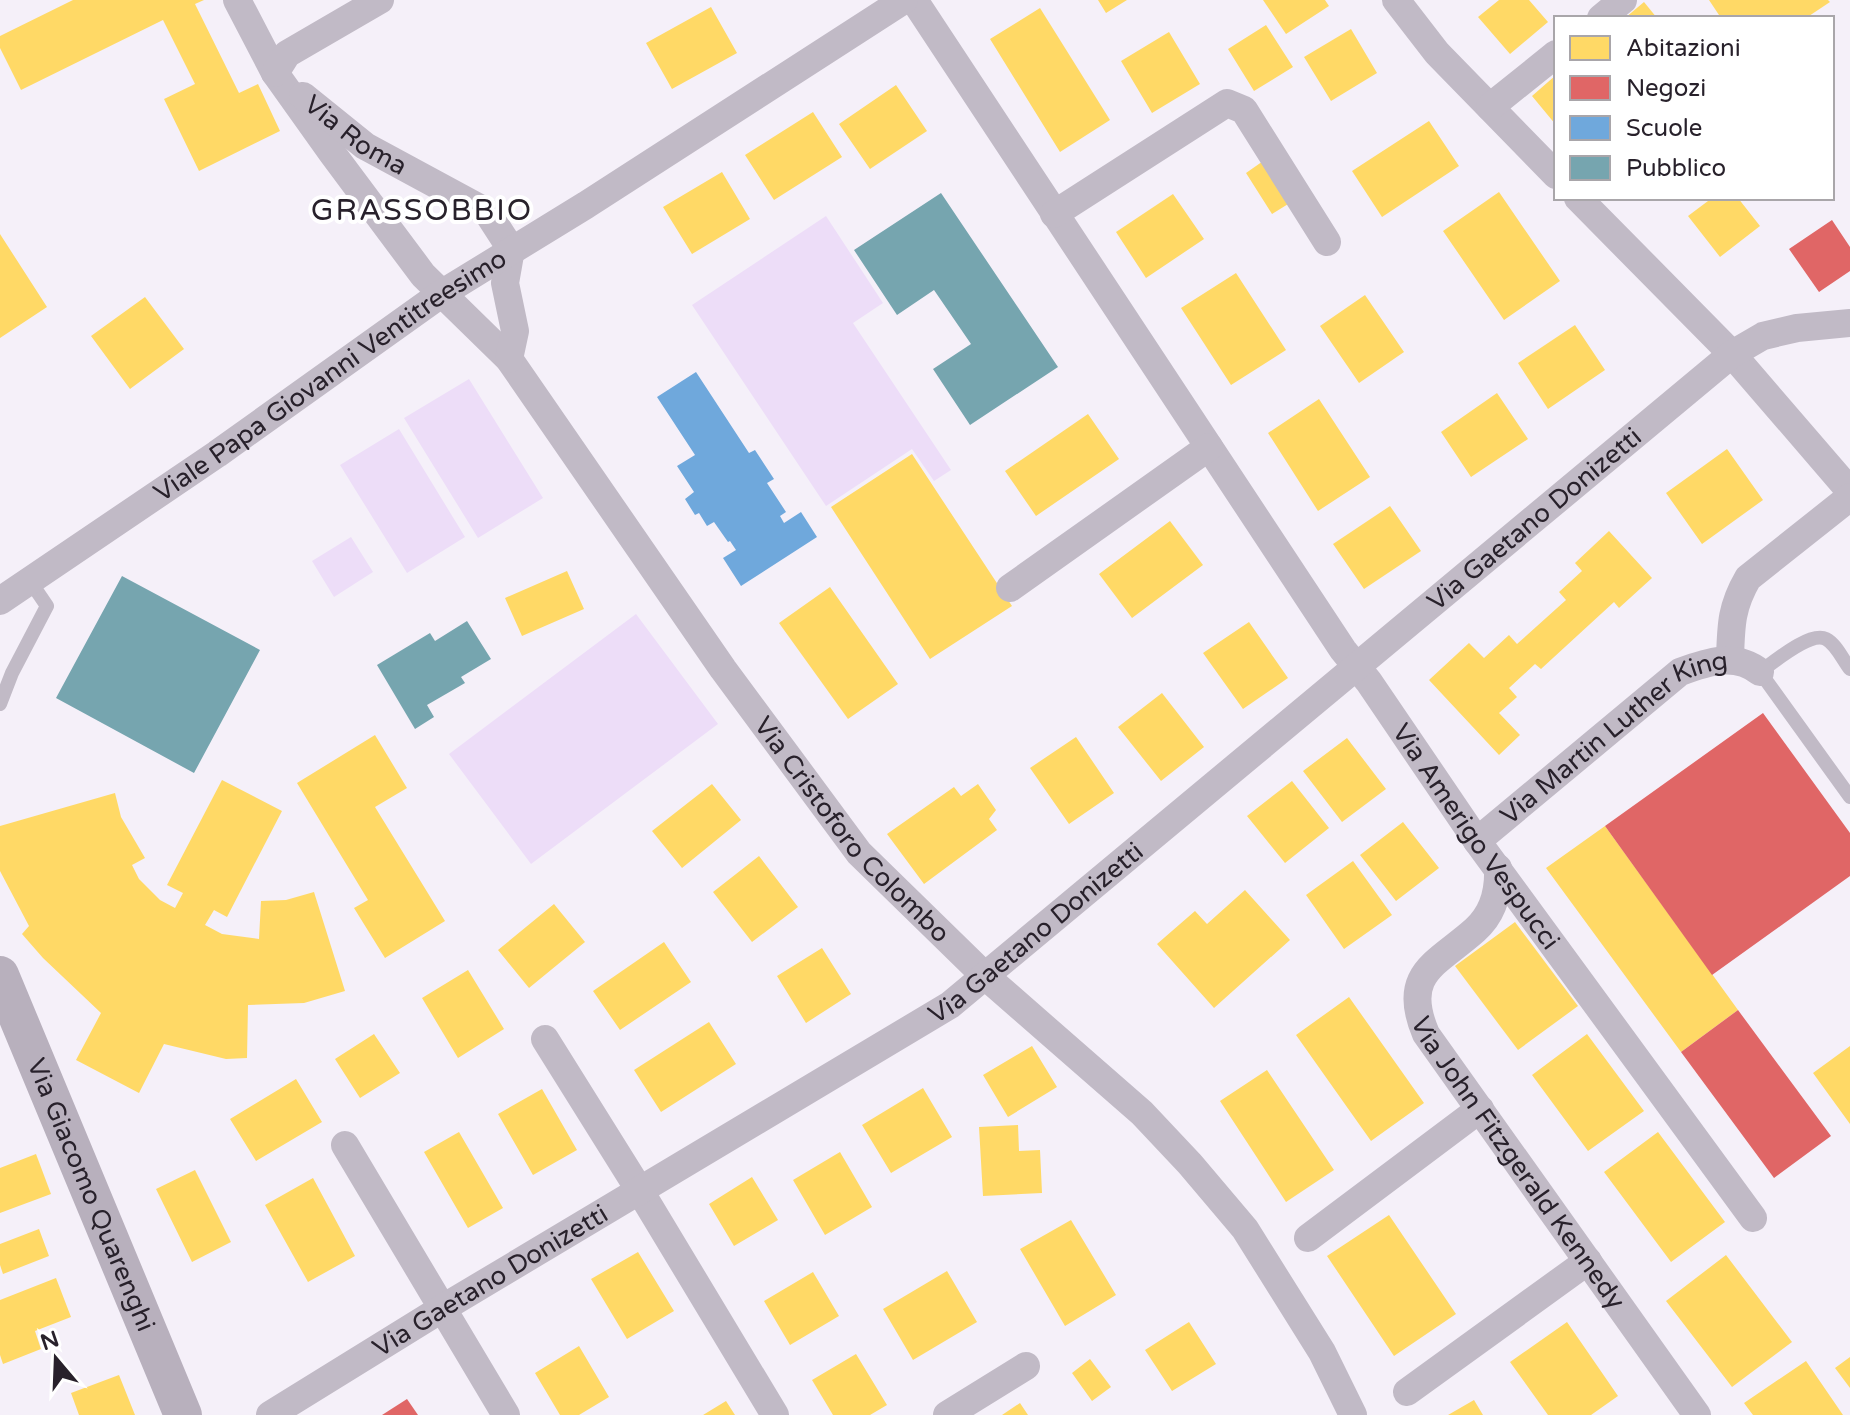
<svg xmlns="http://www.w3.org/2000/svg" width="1850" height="1415" font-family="'Varela Round',sans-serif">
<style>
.green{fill:#edddf8}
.homes{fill:#ffd966}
.shops{fill:#e06666}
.schools{fill:#6fa8dc}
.public{fill:#76a5af}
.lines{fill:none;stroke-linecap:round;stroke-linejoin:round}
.lane{stroke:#c1bac6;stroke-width:14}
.street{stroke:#c1bac6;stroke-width:28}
.secondary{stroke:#b8b0bd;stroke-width:38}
.labels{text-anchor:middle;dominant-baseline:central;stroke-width:8;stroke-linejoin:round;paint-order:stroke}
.street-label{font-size:26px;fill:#28212b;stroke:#fff}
.quarter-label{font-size:30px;letter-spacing:2px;fill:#28212b;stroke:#fff}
</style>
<rect width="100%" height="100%" fill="#f5f0f9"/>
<path class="green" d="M826,216L883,303L853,323L951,470L934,481L912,449L826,506L692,305Z
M469,379L543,498L478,538L404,418Z
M399,429L465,537L407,573L340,465Z
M351,537L373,572L334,597L312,561Z
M636,614L718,724L531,864L449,754Z"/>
<path class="homes" d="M73,0H204L195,4L239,93L258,84L280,131L199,171L164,99L195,84L163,20L21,90L0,48V36Z
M1098,0H1127L1106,13Z
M1263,0H1325L1329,6L1286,34Z
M1499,0H1529L1548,22L1510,54L1478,17Z
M1709,0H1828L1830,2L1806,18H1721Z
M1644,2L1657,18H1625Z
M711,7L737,53L672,89L646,43Z
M1040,8L1110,120L1060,152L990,39Z
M1266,25L1293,67L1254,91L1228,49Z
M1351,29L1377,73L1331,101L1304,57Z
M1169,32L1200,84L1152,113L1121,61Z
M1556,75V125L1532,96Z
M896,85L927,131L870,169L839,124Z
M813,112L842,157L774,200L745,155Z
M1429,121L1459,166L1382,217L1352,171Z
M1266,159L1293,201L1272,214L1246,173Z
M722,172L750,219L692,254L663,207Z
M1499,192L1560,281L1504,320L1443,231Z
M1173,194L1204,239L1146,278L1116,232Z
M1712,198H1738L1760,226L1720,257L1688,216Z
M0,234L47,307L0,338Z
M1236,273L1286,350L1231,385L1181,308Z
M1365,295L1404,352L1359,383L1320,326Z
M145,297L184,349L130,389L91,336Z
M1575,325L1605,370L1548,409L1518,363Z
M1497,393L1528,439L1471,477L1441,432Z
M1319,399L1370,477L1318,511L1268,433Z
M1088,414L1119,459L1036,516L1005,471Z
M1727,449L1763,500L1702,544L1666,493Z
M912,454L1012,606L930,659L831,507Z
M1390,506L1421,551L1364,589L1333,544Z
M1170,521L1203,565L1132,618L1099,574Z
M1609,531L1652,578L1619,608L1614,602L1541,669L1535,664L1509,688L1517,697L1499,713L1520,735L1499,755L1429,680L1469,643L1484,658L1509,635L1517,644L1566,600L1559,592L1582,571L1575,563Z
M567,571L584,609L522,636L505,598Z
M830,587L898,684L848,719L779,623Z
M1249,622L1288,678L1243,709L1203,653Z
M1162,693L1204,747L1161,781L1118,727Z
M375,735L407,788L375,807L445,921L385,958L354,908L368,900L297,783Z
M1076,737L1114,793L1069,824L1030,768Z
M1347,738L1386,789L1342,822L1303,771Z
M222,780L282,811L227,917L214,910L205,925L222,934L259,939L261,901L286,900L314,892L345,991L304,1003L248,1005L247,1058L226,1059L164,1044L139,1093L76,1060L101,1013L43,958L22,934L29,926L0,871V826L115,793L121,817L145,858L132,865L139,879L160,900L175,908L183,893L167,885Z
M1292,781L1329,828L1285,863L1247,816Z
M712,784L741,820L682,868L652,831Z
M978,784L996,810L989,819L997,830L924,884L887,834L954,787L961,796Z
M1403,822L1439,868L1396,901L1360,855Z
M1605,826L1738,1010L1681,1052L1546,868Z
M759,856L798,907L752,942L713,892Z
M1353,861L1392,915L1344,949L1306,895Z
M1245,890L1290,940L1214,1008L1157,944L1195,911L1207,924Z
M554,904L585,942L529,988L498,950Z
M1515,922L1578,1006L1518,1050L1455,966Z
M664,942L691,982L620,1030L593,991Z
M822,948L851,994L806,1023L777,976Z
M468,970L504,1029L458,1058L422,998Z
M1349,997L1424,1103L1371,1141L1296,1035Z
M709,1022L736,1064L661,1112L634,1070Z
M374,1034L400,1073L360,1098L335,1059Z
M1587,1034L1644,1111L1588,1151L1532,1075Z
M1032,1046L1057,1087L1008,1117L983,1075Z
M1850,1046V1124L1813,1073Z
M1267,1070L1334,1170L1286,1202L1220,1101Z
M296,1079L322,1122L256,1161L230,1119Z
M923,1088L952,1137L891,1173L862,1125Z
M542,1089L577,1150L533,1175L498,1114Z
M1018,1125L1019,1151L1040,1150L1042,1193L983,1196L979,1127Z
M459,1132L503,1208L468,1228L424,1152Z
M1658,1132L1725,1222L1671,1262L1604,1172Z
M840,1152L872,1207L825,1235L793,1180Z
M36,1154L51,1194L0,1213V1168Z
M195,1170L231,1242L192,1262L156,1189Z
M752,1177L778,1220L734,1246L709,1204Z
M313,1178L355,1256L308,1282L265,1205Z
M1389,1215L1456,1314L1394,1356L1327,1256Z
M1071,1220L1116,1295L1065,1326L1020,1249Z
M39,1229L49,1256L3,1274L0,1265V1244Z
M638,1252L674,1311L627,1339L591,1279Z
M1726,1255L1792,1342L1732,1387L1666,1301Z
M947,1271L977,1322L913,1360L883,1309Z
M813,1272L839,1316L790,1345L764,1301Z
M56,1278L71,1317L35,1331L41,1349L3,1364L0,1355V1300Z
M1189,1322L1216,1364L1172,1391L1145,1350Z
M1567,1322L1618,1396L1591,1415H1548L1510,1362Z
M579,1346L609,1397L579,1415H560L535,1373Z
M856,1354L887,1405L870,1415H833L812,1380Z
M1850,1357V1388L1835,1368Z
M1090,1359L1111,1387L1092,1401L1072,1373Z
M1806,1361L1843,1415H1753L1744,1403Z
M119,1375L135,1415H79L71,1393Z
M1474,1400L1483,1415H1448Z
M726,1401L735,1415H703Z
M1020,1403L1028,1415H1002Z"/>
<path class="shops" d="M1832,220L1850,247V271L1819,292L1789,249Z
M1763,713L1850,833V876L1712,975L1605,826Z
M1738,1010L1831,1136L1774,1178L1681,1052Z
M407,1399L418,1415H382Z"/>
<path class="schools" d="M696,372L749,453L755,450L774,479L767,483L786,512L780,516L784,523L801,512L817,537L741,586L723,558L736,550L730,541L728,542L714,522L707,526L699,513L695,515L685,499L694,492L677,466L695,455L657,397Z"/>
<path class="public" d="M941,193L1058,367L970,425L933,369L971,344L934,290L897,315L854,250Z
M122,576L260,650L194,773L56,698Z
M467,621L491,659L461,677L465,683L427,705L434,717L415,729L377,665L430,633L435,641Z"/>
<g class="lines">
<path class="lane" d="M1850,669C1843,660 1836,644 1826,639C1810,631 1774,662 1760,672L1850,797
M0,704L12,673L47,606L30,581"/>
<g class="street">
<path id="s1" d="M237,0L275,73L332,153L423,275L509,359L723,669L859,853L984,975L1142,1113L1190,1164L1245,1229L1322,1352L1353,1415"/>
<path id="s2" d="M914,0L1343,650L1369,682L1477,841L1753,1218"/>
<path d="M1396,0L1437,53L1556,175"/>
<path d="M1601,18L1623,0"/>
<path d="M275,73L287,54L380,0"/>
<path id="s3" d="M303,96L365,146L487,212L511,249"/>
<path d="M1490,107L1556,54"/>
<path d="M1578,198L1732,354L1850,491"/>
<path d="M1054,214L1227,103L1244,110L1327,242"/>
<path d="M509,359L515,331L505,283L511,249"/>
<path d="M1010,588L1209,447"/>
<path id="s4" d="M0,601L217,454L441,294L586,205L904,0"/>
<path d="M1730,659C1731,626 1731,607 1748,578L1850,497"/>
<path id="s5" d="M1477,841L1680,672C1707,662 1735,652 1760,672"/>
<path id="s6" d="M1498,868C1499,891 1493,914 1475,930C1437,964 1400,973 1426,1034L1697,1415"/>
<path d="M545,1039L640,1191L775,1415"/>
<path d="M345,1145L506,1415"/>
<path d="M1308,1238L1480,1109"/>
<path d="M1407,1392L1588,1261"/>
<path id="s7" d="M270,1415L443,1308L950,1005L1732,354L1763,336L1797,328L1850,323"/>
<path d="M947,1415L1026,1366"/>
</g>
<path class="secondary" id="s8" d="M0,975L183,1415"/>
</g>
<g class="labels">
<g class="street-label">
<text stroke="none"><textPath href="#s3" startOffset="66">Via Roma</textPath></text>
<text stroke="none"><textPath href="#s4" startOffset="400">Viale Papa Giovanni Ventitreesimo</textPath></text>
<text stroke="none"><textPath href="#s7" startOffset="1554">Via Gaetano Donizetti</textPath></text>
<text stroke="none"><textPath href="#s5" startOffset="174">Via Martin Luther King</textPath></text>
<text stroke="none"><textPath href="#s1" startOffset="1036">Via Cristoforo Colombo</textPath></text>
<text stroke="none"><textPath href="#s2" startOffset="1008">Via Amerigo Vespucci</textPath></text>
<text stroke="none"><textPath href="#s7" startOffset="906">Via Gaetano Donizetti</textPath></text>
<text stroke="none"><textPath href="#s6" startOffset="356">Via John Fitzgerald Kennedy</textPath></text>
<text stroke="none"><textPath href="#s8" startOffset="238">Via Giacomo Quarenghi</textPath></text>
<text stroke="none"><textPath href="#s7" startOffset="258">Via Gaetano Donizetti</textPath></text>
</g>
<g class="quarter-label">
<text x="422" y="210">GRASSOBBIO</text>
</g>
</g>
<rect x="1554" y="16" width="280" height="184" fill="#ffffff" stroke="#a9a6aa" stroke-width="2"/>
<rect x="1570" y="36" width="40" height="24" fill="#ffd966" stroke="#a9a6aa" stroke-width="2"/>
<text x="1626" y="56" font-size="24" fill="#28212b">Abitazioni</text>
<rect x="1570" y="76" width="40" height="24" fill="#e06666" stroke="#a9a6aa" stroke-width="2"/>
<text x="1626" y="96" font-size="24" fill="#28212b">Negozi</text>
<rect x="1570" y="116" width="40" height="24" fill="#6fa8dc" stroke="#a9a6aa" stroke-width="2"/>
<text x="1626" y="136" font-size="24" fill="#28212b">Scuole</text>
<rect x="1570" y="156" width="40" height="24" fill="#76a5af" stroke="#a9a6aa" stroke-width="2"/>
<text x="1626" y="176" font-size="24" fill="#28212b">Pubblico</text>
<g transform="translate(56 1359) rotate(341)" stroke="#ffffff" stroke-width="6" paint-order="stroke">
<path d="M0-6L14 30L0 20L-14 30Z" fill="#28212b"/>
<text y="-12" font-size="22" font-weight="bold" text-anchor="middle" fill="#28212b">N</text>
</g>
</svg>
